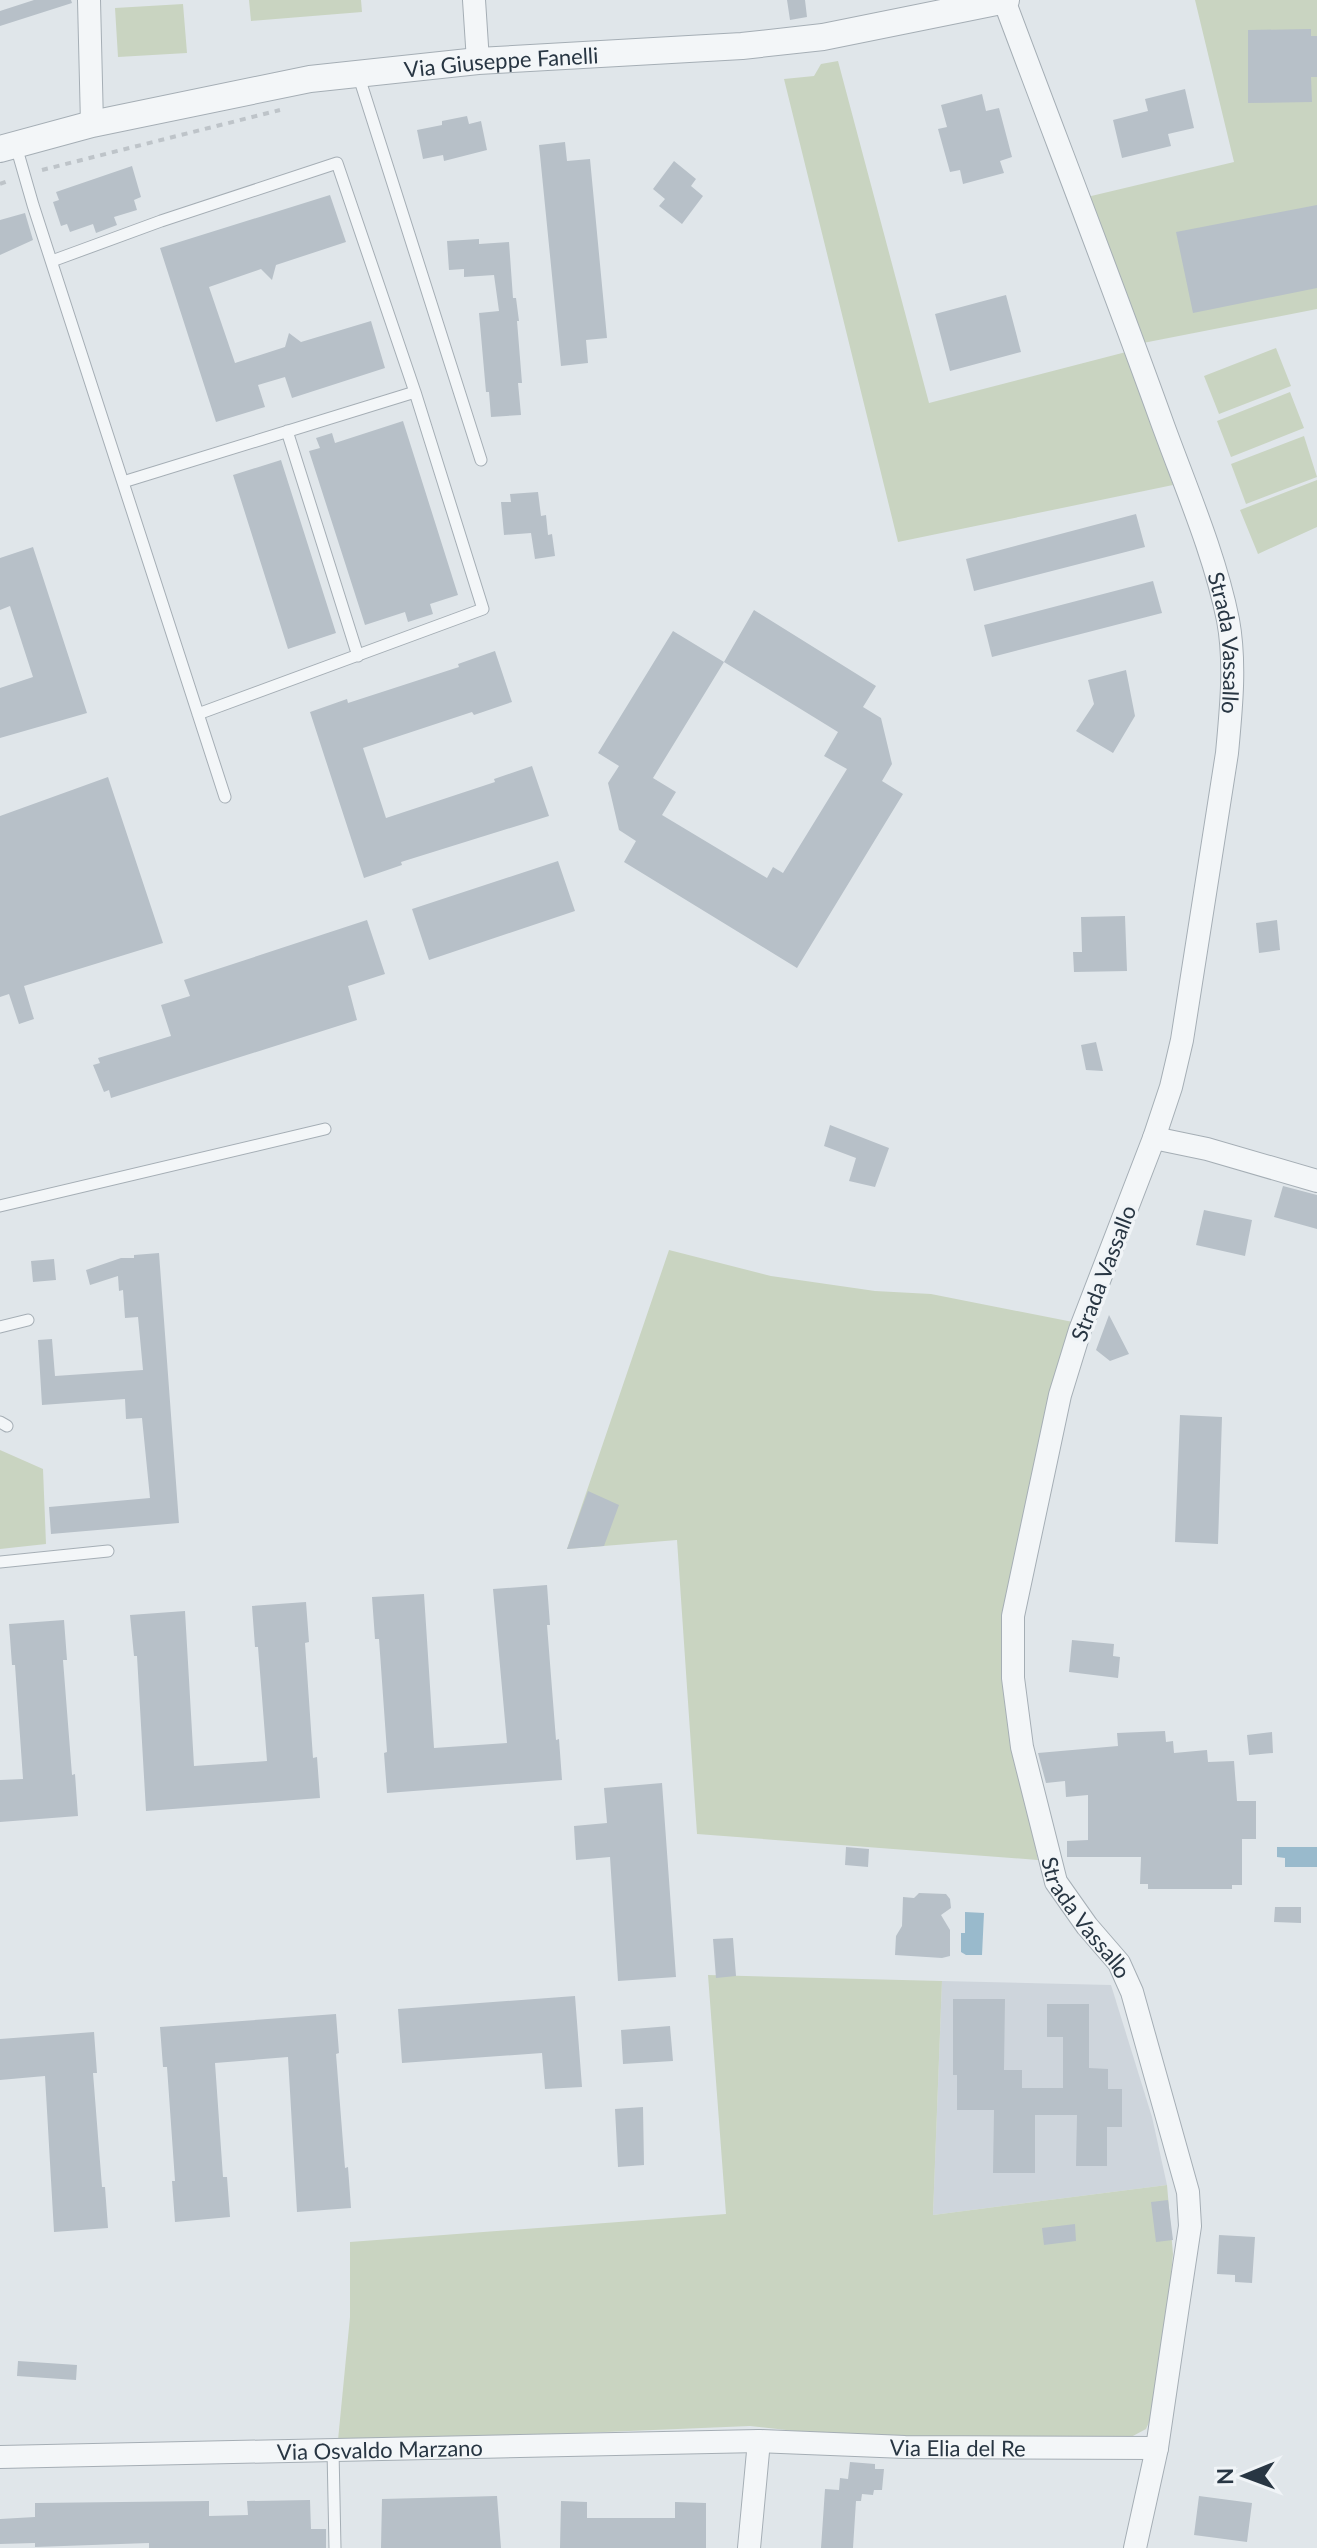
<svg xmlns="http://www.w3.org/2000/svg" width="1317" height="2548" font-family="Lato,sans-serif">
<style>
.built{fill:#ced5dc}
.green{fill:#c9d4c1}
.water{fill:#99bacc}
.building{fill:#b7c0c8}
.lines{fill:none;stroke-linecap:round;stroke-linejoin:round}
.service-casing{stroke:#a5aeb5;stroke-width:13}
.minor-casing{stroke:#a5aeb5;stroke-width:24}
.tertiary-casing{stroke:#a5aeb5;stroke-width:28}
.path{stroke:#bec4c9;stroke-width:4;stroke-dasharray:6 6;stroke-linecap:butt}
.service{stroke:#f3f6f8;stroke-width:11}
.minor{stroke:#f3f6f8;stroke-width:22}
.tertiary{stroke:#f3f6f8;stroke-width:26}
.labels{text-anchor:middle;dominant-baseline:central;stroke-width:7;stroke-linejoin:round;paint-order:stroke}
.street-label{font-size:22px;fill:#283643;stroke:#f0f4f7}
</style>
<rect width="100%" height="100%" fill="#e0e6ea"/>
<path class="built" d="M942,1981L1111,1985L1152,2117L1167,2185L933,2215Z"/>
<path class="green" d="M249,0H361L362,12L251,21Z
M1195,0H1317V309L1143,343L1087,197L1234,162Z
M183,4L187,53L118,57L115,8Z
M838,61L929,403L1126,352L1173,485L898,542L784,79L814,76L821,64Z
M1276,348L1291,386L1219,414L1204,376Z
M1290,392L1304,428L1231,457L1217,421Z
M1304,436L1317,477L1246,504L1231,464Z
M1317,480V527L1258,554L1240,510Z
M669,1250L771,1276L875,1291L931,1294L1073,1322L1019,1552V1768L1038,1860L697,1834L677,1540L567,1549Z
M0,1450L43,1469L46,1544L0,1549Z
M708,1975L942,1981L933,2215L1167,2185L1173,2254L1168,2308L1150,2420L1146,2429L1131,2437L866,2439L750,2426L483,2437L338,2440L350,2317V2242L726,2214Z"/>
<path class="water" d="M1277,1847H1317V1867H1285V1858L1277,1857Z
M965,1912L984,1913L982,1955H966L961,1952V1933H965Z"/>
<path class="building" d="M34,0H71L72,3L0,26V11Z
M787,0H805L807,17L790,20Z
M1311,29V36H1317V77H1311L1312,102L1248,103V30Z
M1185,89L1194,128L1168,134L1171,146L1122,158L1113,120L1148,111L1145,99Z
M982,94L986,111L999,108L1012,157L1000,161L1004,173L963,184L960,170L950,172L938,129L947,127L941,105Z
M467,116L469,124L481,121L487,150L444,161L443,155L423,159L417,130L442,125V121Z
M565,142L567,161L590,159L607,338L586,340L588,363L561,366L539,145Z
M674,161L696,179L691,186L703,196L682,224L659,206L665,199L653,189Z
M132,166L141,197L134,200L137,210L114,217L117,225L96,233L93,224L70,232L67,224L61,226L53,202L59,200L56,192Z
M330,195L346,242L276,265L272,280L261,269L209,287L235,363L285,347L289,333L301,342L371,321L385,368L292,398L285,377L258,385L265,407L216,422L160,248Z
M1317,205V288L1193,313L1176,232Z
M25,213L33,240L0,255V220Z
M479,239V244L509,242L513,298H516L519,321H517L522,383H518L521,415L491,417L489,392H486L479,313L499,311L494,275L464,277V269L449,270L447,241Z
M1006,295L1021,352L950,371L935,314Z
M403,421L458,595L430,604L433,614L408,622L405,612L365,625L309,451L320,448L316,438L332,433L335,443Z
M281,460L336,633L288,649L233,475Z
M538,492L541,516L546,515L548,535L552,534L555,556L535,559L531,533L504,535L501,502H511L510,494Z
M1136,514L1145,547L974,591L966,559Z
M33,547L87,713L0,738V688L33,677L10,606L0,610V558Z
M1153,581L1162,613L992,657L984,625Z
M754,610L876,686L863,707L881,718L892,764L882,781L903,794L797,968L624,862L636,841L619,830L608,783L619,766L598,753L673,631L724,662L653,778L676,792L662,815L767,878L773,867L783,873L847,769L824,756L838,732L724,662Z
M495,651L512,702L474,715L472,712L363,748L386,818L495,782L494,779L532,766L549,816L401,862L402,865L364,878L310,712L347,699L348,703L459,667L458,664Z
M1126,670L1135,716L1113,753L1076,731L1094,704L1088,680Z
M108,777L163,943L24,986L34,1019L19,1024L9,994L0,997V816Z
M558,861L575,911L429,960L412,909Z
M1125,916L1127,971L1074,972L1073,952H1082L1081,917Z
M367,920L385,974L348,986L357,1020L111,1098L109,1090L104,1092L93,1065L100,1063L98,1058L171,1036L161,1005L190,996L184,980Z
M1277,920L1280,950L1259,953L1256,923Z
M1096,1042L1103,1071L1086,1070L1081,1045Z
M830,1125L889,1148L875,1187L849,1181L856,1158L824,1146Z
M1283,1186L1317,1195V1229L1274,1217Z
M1204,1210L1252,1220L1245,1256L1196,1245Z
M159,1253L179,1523L51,1534L49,1507L150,1498L142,1418L126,1419L125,1399L42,1405L38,1340L52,1339L55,1376L143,1370L138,1317L125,1318L123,1290L119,1291L118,1276L90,1285L86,1270L121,1258H134V1255Z
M54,1259L56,1280L33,1282L31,1261Z
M1109,1315L1129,1354L1110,1361L1096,1350Z
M1180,1415L1222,1417L1218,1544L1175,1542Z
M588,1491L619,1505L604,1546L567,1549Z
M547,1585L550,1625H547L556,1740L559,1739L562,1780L387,1793L384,1753L387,1752L379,1639H375L372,1597L424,1594L434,1748L507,1743L493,1589Z
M306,1602L309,1642L305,1643L313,1758L317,1757L320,1798L146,1811L137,1656H134L130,1615L185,1611L194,1766L267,1761L258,1647H255L252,1606Z
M64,1620L67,1660H63L72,1775L75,1774L78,1816L0,1822V1780L23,1779L15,1665H12L9,1624Z
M1072,1640L1114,1644L1113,1656L1120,1657L1118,1678L1069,1672Z
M1165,1731L1166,1742L1173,1741L1174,1753L1207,1750L1208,1762L1234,1761L1237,1801H1256V1839H1242V1885H1232V1889H1148V1884H1140L1141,1857H1067V1841L1088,1840V1795L1066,1797L1065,1781L1046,1783L1038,1753L1118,1746L1117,1733Z
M1272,1732L1273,1753L1249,1755L1247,1735Z
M662,1783L676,1977L618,1981L610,1857L576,1860L574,1826L607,1823L604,1788Z
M846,1847L869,1849L868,1867L845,1865Z
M919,1893L946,1894L950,1899L951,1908L941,1915L950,1930V1956L942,1958L895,1955L896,1936L902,1926L903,1897L914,1898Z
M1275,1907H1301V1923L1274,1922Z
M733,1938L736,1976L716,1978L713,1939Z
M575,1996L582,2087L545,2089L542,2053L402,2063L398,2009Z
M953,1999H1005L1004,2070H1022V2088H1063V2037H1047V2004H1089V2068L1108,2069V2089H1122V2127H1107V2166H1076L1077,2115H1035V2173H993L994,2110H957V2075H953Z
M336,2014L339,2053L336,2054L345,2168L348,2167L351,2208L297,2212L288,2057L215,2063L223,2177H227L230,2217L175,2222L172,2181H175L167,2067H163L160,2027Z
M670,2026L673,2061L623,2064L621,2030Z
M94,2032L97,2073H93L102,2187H105L108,2228L54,2232L45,2076L0,2080V2039Z
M643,2107L644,2165L618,2167L615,2109Z
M1168,2200L1173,2240L1156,2242L1151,2202Z
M1075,2224L1076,2241L1044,2245L1042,2228Z
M1219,2235L1255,2237L1252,2283L1235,2282V2275L1217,2274Z
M18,2361L77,2365L76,2380L17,2376Z
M850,2462L875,2464V2469H884L882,2490H874L873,2495L862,2494L861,2501H856L853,2548H821L825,2489L839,2490L840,2478L848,2479Z
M497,2496L501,2548H381L382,2499Z
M1199,2496L1252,2503L1247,2542L1194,2535Z
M310,2500L311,2529H326V2548H149V2543L35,2547V2543L0,2544V2519L35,2517V2503L209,2501V2516L248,2515L247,2501Z
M561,2501L587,2502V2518H675V2502L706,2503V2548H560Z"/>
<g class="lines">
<g class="service-casing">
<path id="service" d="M358,74L481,460
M16,146L33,205L225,797
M52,261L161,221L337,163L415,392L483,609L198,714
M287,431L358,656
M123,482L415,392
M0,1206L325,1129
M0,1327L28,1320
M0,1422L7,1426
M0,1562L108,1551
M333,2450L335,2548"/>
</g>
<g class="minor-casing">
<g id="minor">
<path d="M89,0L92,124"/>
<path d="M474,0L478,61"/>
<path id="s1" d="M1004,0C1057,142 1112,283 1163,425C1186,488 1215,555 1228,620C1236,663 1231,710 1227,753L1182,1040L1171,1087L1154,1138L1080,1330L1060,1395L1013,1616V1678L1022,1747L1056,1882L1087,1926L1119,1963L1132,1992L1188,2192L1190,2226L1173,2339L1157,2448L1135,2548"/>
<path d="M1154,1138L1207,1149L1317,1181"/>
<path id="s2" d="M0,2457L759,2441L905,2447L1157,2448"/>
<path d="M749,2548L759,2441"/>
</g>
</g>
<g class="tertiary-casing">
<g id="tertiary">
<path id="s3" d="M0,149L92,124L310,79L478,61L742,46L823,37L1006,0"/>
</g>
</g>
<path class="path" d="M42,170L280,110
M0,184L8,181"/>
<use href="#service" class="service"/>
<use href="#minor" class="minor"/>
<use href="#tertiary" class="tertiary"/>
</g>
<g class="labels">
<g class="street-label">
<text stroke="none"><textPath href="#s3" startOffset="510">Via Giuseppe Fanelli</textPath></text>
<text stroke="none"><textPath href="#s1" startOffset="682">Strada Vassallo</textPath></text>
<text transform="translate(1103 1273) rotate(-69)">Strada Vassallo</text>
<text stroke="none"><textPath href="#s1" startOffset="2002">Strada Vassallo</textPath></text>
<text stroke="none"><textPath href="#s2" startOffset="958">Via Elia del Re</textPath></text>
<text stroke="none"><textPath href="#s2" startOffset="380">Via Osvaldo Marzano</textPath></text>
</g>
</g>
<g transform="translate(1245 2476) rotate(269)" stroke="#f0f4f7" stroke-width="6" paint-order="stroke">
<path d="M0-6L14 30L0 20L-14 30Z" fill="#283643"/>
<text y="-12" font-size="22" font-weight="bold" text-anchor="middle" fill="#283643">N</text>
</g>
</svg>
